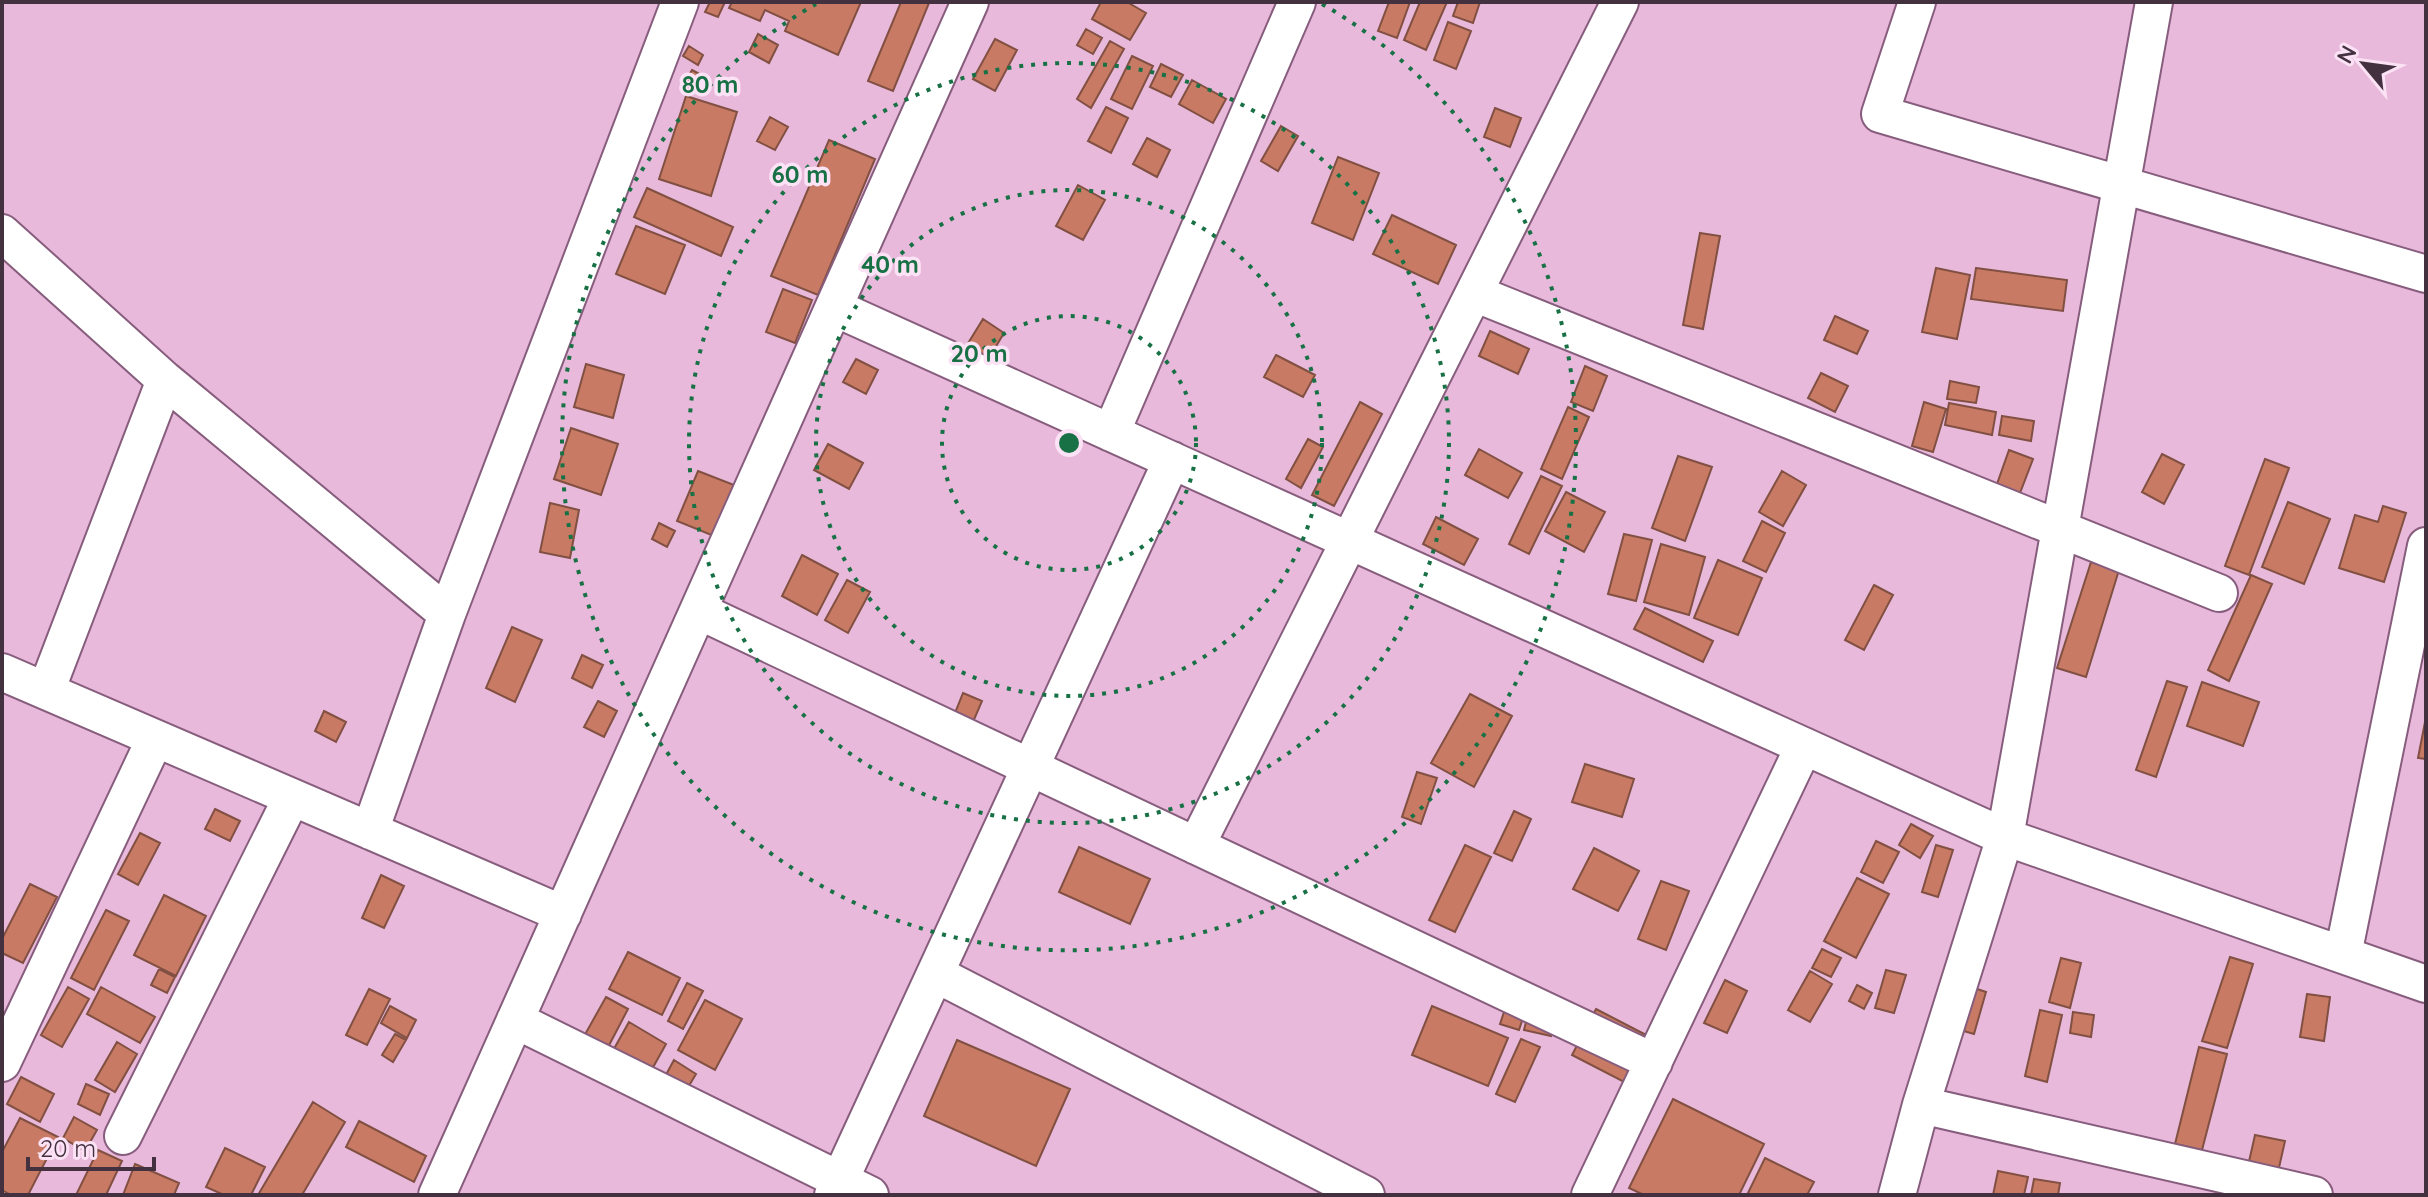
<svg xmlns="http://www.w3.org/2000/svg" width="2428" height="1197" font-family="Quicksand,sans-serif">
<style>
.building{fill:#c87a64;stroke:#815042;stroke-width:2}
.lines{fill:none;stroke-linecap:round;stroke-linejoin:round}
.minor-casing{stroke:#875d7d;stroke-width:40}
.minor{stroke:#fff;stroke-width:36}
.ring{fill:none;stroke:#187145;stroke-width:4;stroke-dasharray:4 8}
.centre{fill:#187145;stroke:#fbe2f4;stroke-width:4}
.ring-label{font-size:24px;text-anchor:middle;font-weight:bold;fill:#187145;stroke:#fbe2f4;stroke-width:7;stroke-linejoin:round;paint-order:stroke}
</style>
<rect width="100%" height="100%" fill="#e8b9db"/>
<path class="building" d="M710,2H725L718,17L705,12Z
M732,2H861L838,55L785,31L789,21L765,10L760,21L729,8Z
M901,2L929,3L893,91L868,81Z
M1101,2H1127L1146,13L1130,40L1092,19Z
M1389,2H1410L1397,38L1378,31Z
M1420,2H1447L1426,50L1404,40Z
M1458,2H1480L1473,23L1453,16Z
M1448,22L1471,31L1456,69L1434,60Z
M1086,29L1102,38L1093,54L1077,45Z
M758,34L778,45L769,63L749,52Z
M995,39L1017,50L995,91L973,79Z
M1110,41L1124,49L1091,108L1077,99Z
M689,46L703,55L698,65L683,56Z
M1132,56L1153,66L1132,109L1111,99Z
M1161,64L1183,75L1171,97L1150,87Z
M692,70L703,76L697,87L685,81Z
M1192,80L1226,99L1213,123L1179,104Z
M686,96L737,112L711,196L659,179Z
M1106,107L1128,118L1111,153L1088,141Z
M1495,108L1521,118L1510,147L1484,137Z
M770,117L788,127L775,150L757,141Z
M1281,126L1298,136L1278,171L1261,161Z
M1147,138L1170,150L1157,177L1133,164Z
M829,140L875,159L818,295L771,276Z
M1338,157L1379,173L1353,240L1312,223Z
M1078,185L1105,200L1083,240L1056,226Z
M647,188L733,227L721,256L634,217Z
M1392,215L1456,245L1438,284L1373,254Z
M636,226L685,245L665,294L616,274Z
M1700,233L1720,236L1703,329L1683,325Z
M1936,268L1970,275L1957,339L1922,332Z
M1976,268L2067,280L2063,311L1971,299Z
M783,289L812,300L795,343L766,332Z
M1835,316L1868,331L1857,354L1824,340Z
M983,319L1004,333L989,358L967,345Z
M1490,331L1529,349L1518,374L1479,356Z
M1276,355L1315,375L1303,397L1264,377Z
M856,359L878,370L866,394L843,382Z
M586,364L624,375L613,418L574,407Z
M1585,366L1607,376L1593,411L1571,402Z
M1821,373L1848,386L1835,412L1808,398Z
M1950,381L1979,387L1976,403L1947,399Z
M1360,402L1382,414L1334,506L1312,495Z
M1924,402L1946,409L1933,452L1912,446Z
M1949,403L1996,412L1992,435L1945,425Z
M1568,407L1589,417L1562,479L1541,469Z
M2002,416L2034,421L2031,441L1999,435Z
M571,428L618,444L601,495L554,479Z
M1308,439L1323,447L1301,488L1286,479Z
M828,444L863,463L849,489L814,470Z
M1479,449L1522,473L1508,498L1465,475Z
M2009,450L2033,459L2020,493L1997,484Z
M2162,454L2184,465L2164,504L2142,492Z
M1678,456L1712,467L1685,541L1652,528Z
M2265,459L2289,468L2249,575L2225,566Z
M698,471L752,492L731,543L677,521Z
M1782,471L1806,485L1783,526L1759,512Z
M1541,476L1562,486L1529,554L1509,544Z
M1566,492L1605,512L1584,552L1545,531Z
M2288,502L2330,519L2304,584L2262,567Z
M550,503L579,510L570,558L540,552Z
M2383,506L2406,513L2384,582L2339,568L2355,515L2378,522Z
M1436,517L1478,539L1464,565L1423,544Z
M1762,521L1785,533L1766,572L1743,561Z
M659,523L675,531L667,547L652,539Z
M1624,534L1652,540L1636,601L1608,594Z
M1661,544L1705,557L1689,615L1644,602Z
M802,555L838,574L817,615L782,596Z
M1718,560L1762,578L1738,635L1694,618Z
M2091,562L2119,570L2086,677L2057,668Z
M2251,575L2272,584L2229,681L2208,670Z
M847,580L870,592L848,633L825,620Z
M1874,585L1893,595L1864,650L1845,640Z
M1645,608L1713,641L1703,662L1634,629Z
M512,627L542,640L515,702L486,688Z
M582,655L603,665L592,688L572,678Z
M2167,681L2187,687L2156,777L2136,770Z
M2202,682L2259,702L2243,746L2187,726Z
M963,693L982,701L973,722L955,713Z
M1470,694L1512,716L1474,787L1431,763Z
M598,701L617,711L604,737L584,727Z
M324,711L346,722L336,742L315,731Z
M2426,717V759L2418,758Z
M1585,764L1634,779L1622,817L1572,802Z
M1417,772L1437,778L1421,824L1402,817Z
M215,809L240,821L230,841L205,829Z
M1514,811L1531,819L1512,861L1494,853Z
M1911,824L1933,836L1920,858L1899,845Z
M140,833L160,843L138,885L118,874Z
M1876,841L1899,852L1883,883L1861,872Z
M1465,845L1491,857L1455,932L1429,920Z
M1936,845L1953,850L1938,897L1922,892Z
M1079,847L1150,879L1130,924L1059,892Z
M1594,848L1639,871L1618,911L1573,889Z
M381,875L404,886L384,928L362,918Z
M1857,878L1889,894L1856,958L1824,941Z
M1661,881L1689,891L1666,950L1638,939Z
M30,884L57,897L23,963L2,953V939Z
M164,895L206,916L176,976L134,955Z
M106,910L129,921L94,990L71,978Z
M1822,949L1841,958L1831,977L1812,968Z
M628,952L680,978L662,1015L609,989Z
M2230,957L2253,964L2227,1048L2202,1041Z
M2061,958L2081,963L2070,1008L2049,1002Z
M159,969L175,977L167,993L151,985Z
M1886,970L1906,975L1894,1013L1875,1008Z
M1810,971L1832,984L1810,1022L1788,1010Z
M1725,980L1747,991L1727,1033L1704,1023Z
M687,983L703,991L683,1029L668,1021Z
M1962,984L1986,992L1974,1034L1950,1027Z
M1857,985L1872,993L1864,1009L1849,1001Z
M68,987L89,999L62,1047L41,1035Z
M101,987L155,1017L140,1043L87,1014Z
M369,989L390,999L367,1045L346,1035Z
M1533,993L1560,999L1551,1036L1524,1030Z
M2307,994L2330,997L2324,1041L2300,1037Z
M606,997L628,1009L606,1051L583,1038Z
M705,1000L742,1019L715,1070L678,1050Z
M390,1006L416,1020L407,1038L381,1023Z
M1432,1006L1508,1038L1488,1086L1412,1055Z
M1506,1006L1525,1012L1519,1030L1500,1024Z
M1596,1009L1652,1038L1628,1084L1572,1055Z
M2040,1010L2062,1015L2047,1082L2025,1076Z
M2073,1012L2094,1015L2091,1037L2070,1033Z
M629,1022L666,1044L647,1078L610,1056Z
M395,1034L406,1040L393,1062L382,1055Z
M1521,1039L1540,1047L1515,1102L1496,1094Z
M957,1040L1070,1089L1036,1166L924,1116Z
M117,1042L137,1054L115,1092L95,1080Z
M2199,1047L2227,1054L2202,1150L2175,1144Z
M674,1060L696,1074L684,1094L662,1082Z
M21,1077L54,1094L40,1122L7,1104Z
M86,1084L109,1094L100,1115L78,1104Z
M1673,1099L1764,1144L1739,1195H1644L1629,1188Z
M313,1102L345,1122L302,1195H258Z
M74,1117L97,1130L85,1151L63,1138Z
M20,1118L58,1137L28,1195H11L2,1190V1152Z
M359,1121L426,1156L414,1182L346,1147Z
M2255,1135L2285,1141L2278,1172L2248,1166Z
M225,1148L265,1167L251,1195H224L206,1187Z
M98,1150L122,1161L106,1195H76Z
M1765,1158L1814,1182L1807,1195H1747Z
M135,1164L179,1183L174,1195H123Z
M1998,1171L2028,1177L2024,1195H1993Z
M2034,1179L2060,1183L2058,1195H2031Z"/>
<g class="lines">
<g class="minor-casing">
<path id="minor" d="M1917,2L1880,114L2426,274
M2,233L165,380L447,614
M1474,293L2219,593
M835,308L2005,837L2426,984
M1111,433L1297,2
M699,611L1654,1062
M2,672L563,914
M46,691L165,380
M370,831L447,614L680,2
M1196,846L1620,2
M2343,955L2426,546
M936,974L1366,1195
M515,1020L870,1195
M2,1063L155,739
M1921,1105L2314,1195
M123,1136L292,797
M437,1195L970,2
M833,1195L1172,460
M1590,1195L1804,746
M1897,1195L1921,1105L2005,837L2154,2"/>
</g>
<use href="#minor" class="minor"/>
</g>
<g class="ring">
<circle cx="1069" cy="443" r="127"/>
<circle cx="1069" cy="443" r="253"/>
<circle cx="1069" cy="443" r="380"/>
<path d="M1322 4A507 507 0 1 1 816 4"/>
</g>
<circle cx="1069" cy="443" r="12" class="centre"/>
<g class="ring-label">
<text x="710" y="93">80 m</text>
<text x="800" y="183">60 m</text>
<text x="890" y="273">40 m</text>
<text x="979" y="362">20 m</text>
</g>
<rect width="2428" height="1197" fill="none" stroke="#44313f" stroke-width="8"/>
<g transform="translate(2364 64) rotate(299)" stroke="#fbe2f4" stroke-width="6" paint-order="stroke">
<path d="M0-6L14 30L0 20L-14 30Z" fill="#44313f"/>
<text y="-12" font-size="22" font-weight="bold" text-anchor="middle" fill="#44313f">N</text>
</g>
<path d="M28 1157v12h126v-12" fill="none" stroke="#44313f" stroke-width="4"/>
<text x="40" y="1157" font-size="24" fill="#44313f" stroke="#fbe2f4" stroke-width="6" paint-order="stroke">20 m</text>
</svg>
